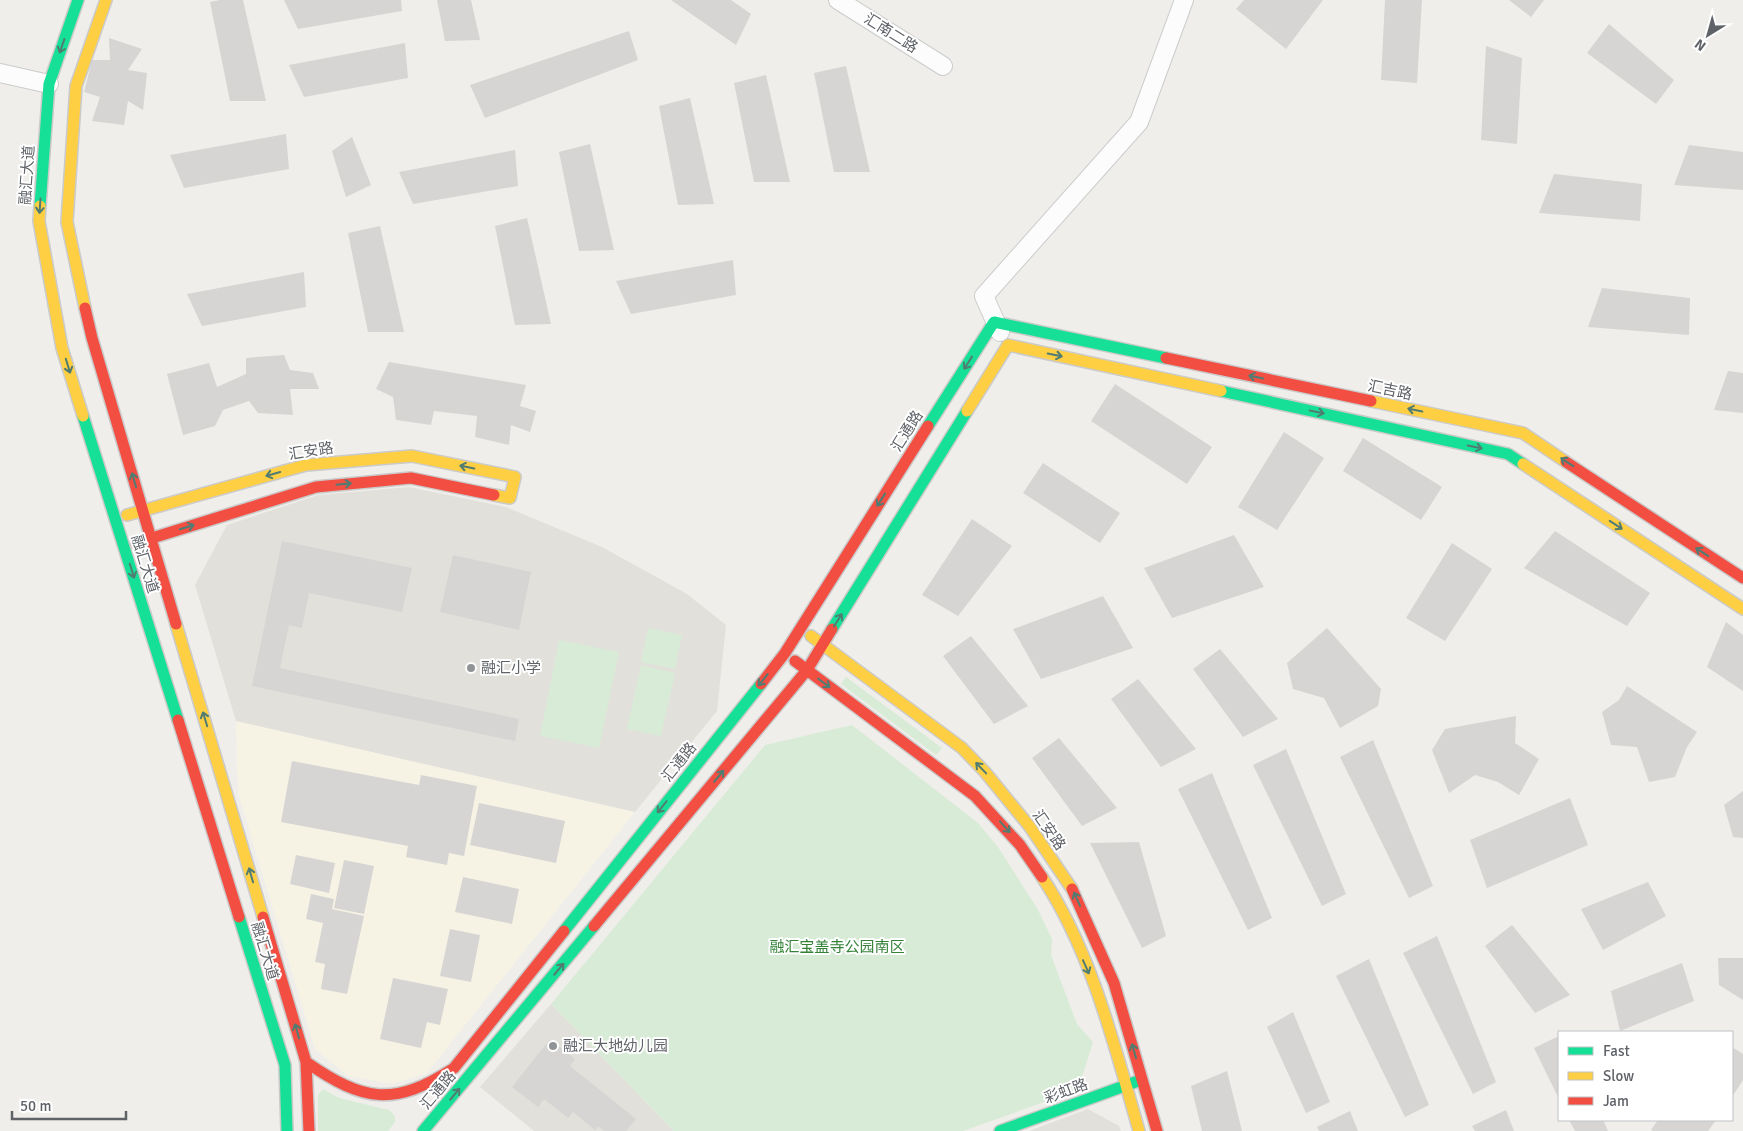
<svg xmlns="http://www.w3.org/2000/svg" width="1743" height="1131" font-family="Signika,'Noto Sans SC',sans-serif">
<style>
.commercial{fill:#f7f3e4}
.education{fill:#e2e0da}
.green{fill:#d8ebd6}
.building{fill:#d6d5d3}
.lines{fill:none;stroke-linecap:round;stroke-linejoin:round}
.street-casing{stroke:#cbcccc;stroke-width:20}
.fast-casing{stroke:#cacacb;stroke-width:14}
.slow-casing{stroke:#cacacb;stroke-width:14}
.jam-casing{stroke:#cacacb;stroke-width:14}
.street{stroke:#fdfcfc;stroke-width:18}
.fast{stroke:#16e098;stroke-width:11}
.slow{stroke:#ffcf43;stroke-width:11}
.jam{stroke:#f24e42;stroke-width:11}
.oneway{stroke:#507c72}
.poi-dot{fill:#919496;stroke:#fff;stroke-width:2}
.labels{text-anchor:middle;dominant-baseline:central;stroke-width:4;stroke-linejoin:round;paint-order:stroke}
.street-label{font-size:15px;fill:#5f6368;stroke:#fff}
.poi-label{font-size:15px;fill:#5f6368;stroke:#fff;text-anchor:start}
.park-label{font-size:15px;fill:#348238;stroke:#fff}
</style>
<rect width="100%" height="100%" fill="#efeeea"/>
<path class="commercial" d="M236,721L635,812L427,1073L392,1084L348,1076L315,1049L238,793Z"/>
<path class="education" d="M409,487L506,507L602,547L687,594L726,625L717,711L635,812L236,721L195,585L227,525L318,495Z
M551,1004L674,1131H534L480,1087Z
M1088,1109L1119,1126L1121,1131H1029Z"/>
<path class="green" d="M648,628L682,635L675,669L641,662Z
M559,640L619,652L599,748L540,736Z
M641,665L675,673L661,736L627,729Z
M846,677L942,748L936,755L841,684Z
M852,725L978,823L998,847L1037,908L1052,939L1051,955L1077,1024L1093,1042L1078,1090L963,1131H674L551,1004L765,745Z
M323,1089L339,1098L389,1110L395,1116V1122L388,1131H318V1095Z"/>
<path class="building" d="M220,0H243L266,101H230L210,2Z
M284,0H401L402,11L298,29Z
M437,0H471L480,40L445,41Z
M671,0H731L751,14L736,45Z
M1244,0H1323L1286,49L1236,9Z
M1385,0H1422L1417,83L1381,80Z
M1509,0H1544L1531,17Z
M1609,24L1674,80L1656,104L1587,53Z
M629,31L638,60L485,118L470,85Z
M109,38L142,49L128,70L147,73L143,110L128,101L124,125L92,121L100,97L84,92L92,60H110Z
M405,43L408,78L304,97L289,65Z
M1486,46L1522,58L1517,144L1481,140Z
M846,66L870,172H834L814,73Z
M766,75L790,182H754L734,83Z
M690,98L714,204L678,205L659,106Z
M286,134L289,169L184,188L170,155Z
M352,137L371,185L346,197L332,151Z
M590,144L614,250L579,251L559,152Z
M1689,145L1743,152V190L1674,185Z
M515,150L518,186L413,204L399,172Z
M1554,174L1642,184L1640,221L1539,213Z
M527,218L551,324L515,325L495,226Z
M380,226L404,332H368L348,233Z
M733,260L736,295L631,314L616,281Z
M304,272L306,307L202,326L187,294Z
M1602,288L1690,298L1689,335L1588,327Z
M284,355L290,370L313,373L319,389H290L293,415L258,413L249,401L223,410L215,426L183,435L167,374L209,363L217,387L246,374V358Z
M389,362L526,385L520,406L536,411L530,432L511,425L509,445L475,437L477,416L434,411L431,425L396,420L393,397L376,389Z
M1728,371L1743,373V413L1714,410Z
M1115,384L1212,447L1187,484L1091,421Z
M1284,432L1324,458L1277,530L1238,507Z
M1363,438L1442,487L1421,520L1343,471Z
M1043,463L1120,513L1100,543L1023,493Z
M972,519L1012,546L958,616L922,595Z
M1555,531L1650,593L1627,626L1524,568Z
M1234,535L1264,587L1172,618L1144,568Z
M282,541L412,568L402,612L309,593L302,628L289,625L280,668L519,719L515,741L252,686Z
M1452,543L1492,569L1445,641L1406,618Z
M453,555L531,572L519,630L440,612Z
M1103,596L1133,648L1041,679L1013,629Z
M1726,622L1743,635V691L1707,667Z
M1327,628L1381,689L1378,706L1340,728L1324,698L1293,689L1287,663Z
M971,636L1028,706L994,724L943,656Z
M1220,649L1278,719L1243,737L1193,669Z
M1138,679L1196,749L1161,767L1111,699Z
M1627,686L1697,732L1687,747L1675,777L1649,782L1637,747L1611,745L1602,712L1619,700Z
M1516,716L1515,743L1539,759L1519,795L1498,782L1475,775L1449,793L1432,750L1445,729Z
M1059,738L1117,808L1082,826L1032,758Z
M1373,740L1433,886L1409,898L1340,757Z
M1286,749L1346,894L1322,906L1253,765Z
M292,761L419,785L421,775L477,786L464,856L449,853L447,865L406,857L408,846L281,822Z
M1212,773L1272,918L1248,930L1178,789Z
M1743,791V838L1733,837L1724,805Z
M1570,798L1588,845L1487,888L1470,840Z
M479,803L565,821L556,863L470,845Z
M1139,842L1166,936L1142,948L1090,843Z
M296,855L335,863L329,893L290,884Z
M344,860L374,866L364,914L334,908Z
M463,877L519,889L512,924L455,912Z
M1648,882L1666,916L1603,950L1581,909Z
M311,894L334,899L332,909L364,916L347,994L321,989L325,964L315,962L323,923L306,919Z
M1512,925L1570,995L1535,1013L1485,946Z
M450,929L480,935L471,982L440,976Z
M1437,936L1496,1082L1473,1094L1403,953Z
M1718,958H1743V1000L1719,985Z
M1369,959L1429,1105L1405,1117L1336,976Z
M1682,963L1694,1001L1620,1031L1611,991Z
M393,978L448,989L440,1025L427,1022L421,1048L380,1039Z
M1293,1012L1330,1102L1306,1113L1267,1027Z
M1559,1036V1099L1534,1048Z
M550,1039L575,1059L570,1066L636,1119L626,1131H604L598,1126L595,1130L573,1112L568,1118L544,1099L538,1107L512,1087Z
M1732,1047L1743,1054V1080L1732,1097Z
M1227,1071L1242,1131H1202L1191,1086Z
M1506,1110L1514,1131H1475L1472,1126Z
M1350,1111L1358,1131H1319L1317,1127Z
M1569,1120H1603L1608,1131H1575Z
M1658,1120H1716L1708,1131H1653L1651,1130Z"/>
<g class="lines">
<g class="street-casing">
<path id="street" d="M838,0L943,66
M0,73L49,84
M1000,332L984,296L1139,122L1184,0"/>
</g>
<g class="fast-casing">
<path id="fast" d="M40,206L49,84L78,0
M1221,391L1508,454L1523,464
M83,416L178,720
M928,426L994,322L1166,358
M832,629L967,411
M239,917L285,1065L287,1131
M564,931L761,684
M423,1131L594,926
M1000,1131L1141,1080"/>
</g>
<g class="slow-casing">
<path id="slow" d="M40,206L39,221L62,348L83,416
M85,308L67,222L76,86L106,0
M1371,401L1523,433L1566,462
M967,411L1008,345L1221,391
M1523,464L1743,609
M127,515L306,465L412,456L515,477L510,498L494,495
M176,624L263,917
M811,636L962,748L985,772L1030,827L1072,889
M1042,877C1091,950 1115,1047 1139,1131"/>
</g>
<g class="jam-casing">
<path id="jam" d="M85,308L92,338L176,624
M1166,358L1371,401
M1566,462L1743,578
M136,543L316,487L411,478L494,495
M795,661L975,796L1020,845L1042,877
M761,684L785,653L928,426
M178,720L239,917
M1072,889L1114,983L1157,1131
M263,917L306,1062L309,1131
M594,926L807,670L832,629
M306,1062C364,1102 394,1107 454,1068L564,931"/>
</g>
<use href="#street" class="street"/>
<use href="#fast" class="fast"/>
<use href="#slow" class="slow"/>
<use href="#jam" class="jam"/>
</g>
<defs><path id="oneway-shaft" d="M-6 0H5M1.5-3L5.5 0L1.5 3" fill="none" stroke-width="1.6" stroke-linecap="round" stroke-linejoin="round" transform="scale(1.25)"/></defs>
<g class="oneway">
<use href="#oneway-shaft" transform="translate(62 46) rotate(109)"/>
<use href="#oneway-shaft" transform="translate(40 206) rotate(94)"/>
<use href="#oneway-shaft" transform="translate(1055 355) rotate(12)"/>
<use href="#oneway-shaft" transform="translate(968 363) rotate(122)"/>
<use href="#oneway-shaft" transform="translate(68 366) rotate(73)"/>
<use href="#oneway-shaft" transform="translate(1256 377) rotate(-168)"/>
<use href="#oneway-shaft" transform="translate(1415 410) rotate(-168)"/>
<use href="#oneway-shaft" transform="translate(1317 412) rotate(12)"/>
<use href="#oneway-shaft" transform="translate(1475 447) rotate(12)"/>
<use href="#oneway-shaft" transform="translate(1567 462) rotate(-147)"/>
<use href="#oneway-shaft" transform="translate(467 467) rotate(-168)"/>
<use href="#oneway-shaft" transform="translate(273 474) rotate(164)"/>
<use href="#oneway-shaft" transform="translate(134 480) rotate(-106)"/>
<use href="#oneway-shaft" transform="translate(344 484) rotate(-6)"/>
<use href="#oneway-shaft" transform="translate(881 500) rotate(122)"/>
<use href="#oneway-shaft" transform="translate(1616 525) rotate(33)"/>
<use href="#oneway-shaft" transform="translate(187 527) rotate(-17)"/>
<use href="#oneway-shaft" transform="translate(1702 552) rotate(-147)"/>
<use href="#oneway-shaft" transform="translate(132 571) rotate(73)"/>
<use href="#oneway-shaft" transform="translate(838 620) rotate(-58)"/>
<use href="#oneway-shaft" transform="translate(763 680) rotate(129)"/>
<use href="#oneway-shaft" transform="translate(824 683) rotate(37)"/>
<use href="#oneway-shaft" transform="translate(205 719) rotate(-107)"/>
<use href="#oneway-shaft" transform="translate(981 768) rotate(-134)"/>
<use href="#oneway-shaft" transform="translate(719 776) rotate(-50)"/>
<use href="#oneway-shaft" transform="translate(662 807) rotate(129)"/>
<use href="#oneway-shaft" transform="translate(1005 827) rotate(48)"/>
<use href="#oneway-shaft" transform="translate(251 875) rotate(-106)"/>
<use href="#oneway-shaft" transform="translate(1077 899) rotate(-114)"/>
<use href="#oneway-shaft" transform="translate(1086 967) rotate(66)"/>
<use href="#oneway-shaft" transform="translate(559 969) rotate(-50)"/>
<use href="#oneway-shaft" transform="translate(297 1031) rotate(-106)"/>
<use href="#oneway-shaft" transform="translate(1134 1051) rotate(-106)"/>
<use href="#oneway-shaft" transform="translate(455 1094) rotate(-50)"/>
</g>
<g class="poi-dot">
<circle cx="471" cy="668" r="5"/>
<circle cx="553" cy="1046" r="5"/>
</g>
<g class="labels">
<g class="street-label">
<text transform="translate(891 33) rotate(32)">汇南二路</text>
<text transform="translate(27 175) rotate(-86)">融汇大道</text>
<text transform="translate(1390 390) rotate(12)">汇吉路</text>
<text transform="translate(907 431) rotate(-58)">汇通路</text>
<text transform="translate(311 451) rotate(-9)">汇安路</text>
<text transform="translate(145 564) rotate(73)">融汇大道</text>
<text transform="translate(679 762) rotate(-51)">汇通路</text>
<text transform="translate(1049 830) rotate(55)">汇安路</text>
<text transform="translate(265 951) rotate(73)">融汇大道</text>
<text transform="translate(438 1090) rotate(-50)">汇通路</text>
<text transform="translate(1066 1091) rotate(-20)">彩虹路</text>
</g>
<g class="poi-label">
<text x="481" y="668">融汇小学</text>
<text x="563" y="1046">融汇大地幼儿园</text>
</g>
<g class="park-label">
<text x="837" y="947">融汇宝盖寺公园南区</text>
</g>
</g>
<rect x="1558" y="1031" width="175" height="90" fill="#ffffff" stroke="#bfc1c3"/>
<rect x="1568" y="1047" width="25" height="8" fill="#16e098" stroke="#bfc1c3"/>
<text x="1603" y="1056" font-size="15" fill="#5f6368">Fast</text>
<rect x="1568" y="1072" width="25" height="8" fill="#ffcf43" stroke="#bfc1c3"/>
<text x="1603" y="1081" font-size="15" fill="#5f6368">Slow</text>
<rect x="1568" y="1097" width="25" height="8" fill="#f24e42" stroke="#bfc1c3"/>
<text x="1603" y="1106" font-size="15" fill="#5f6368">Jam</text>
<g transform="translate(1708 35) rotate(217)" stroke="#ffffff" stroke-width="4" paint-order="stroke">
<path d="M0-4L9 19L0 12L-9 19Z" fill="#5f6368"/>
<text y="-8" font-size="14" font-weight="bold" text-anchor="middle" fill="#5f6368">N</text>
</g>
<path d="M12 1111v8h114v-8" fill="none" stroke="#5f6368" stroke-width="2.5"/>
<text x="20" y="1111" font-size="15" fill="#5f6368" stroke="#ffffff" stroke-width="4" paint-order="stroke">50 m</text>
</svg>
